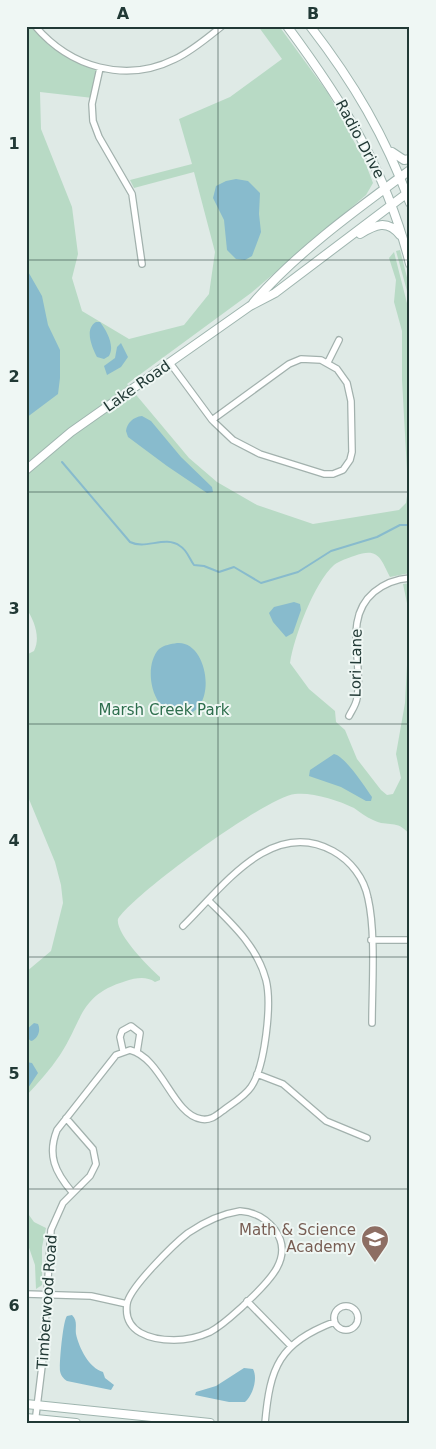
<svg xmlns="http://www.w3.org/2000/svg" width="436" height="1449" font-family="'DejaVu Sans',sans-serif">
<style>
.green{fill:#b8dac5}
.water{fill:#88bbcd}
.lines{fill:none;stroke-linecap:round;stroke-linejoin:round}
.stream{stroke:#88bbcd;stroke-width:2}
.street-casing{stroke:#a2b1ad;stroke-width:8}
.secondary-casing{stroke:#9fb5af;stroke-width:10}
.street{stroke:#fff;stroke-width:5.5}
.secondary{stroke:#fff;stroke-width:8}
.grid{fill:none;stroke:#213935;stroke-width:1;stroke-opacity:0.55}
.labels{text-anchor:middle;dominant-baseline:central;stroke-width:4;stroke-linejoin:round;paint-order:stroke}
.street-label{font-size:15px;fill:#213935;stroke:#eff7f4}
.park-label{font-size:15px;fill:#2d6e4d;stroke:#eff7f4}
.education-label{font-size:15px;fill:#785e54;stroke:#eff7f4;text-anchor:end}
.neatline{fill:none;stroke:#213935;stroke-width:2}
.grid-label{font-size:16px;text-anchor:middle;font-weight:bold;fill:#213935}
</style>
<rect width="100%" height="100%" fill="#dfeae6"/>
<path class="green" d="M28,26H35L61,52L100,68L93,98L40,92L41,129L72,207L78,254L72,278L82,311L129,339L184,325L209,294L215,252L194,172L134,188L130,180L192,164L179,119L230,97L282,59L258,26H279L328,93L365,162L373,183L366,195L251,293L127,384L189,458L217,482L257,505L313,524L399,510L406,503L408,489L402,380V331L394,302L396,280L389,258L394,252L410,315V573L390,577C380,557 378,547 354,556C348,558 339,561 334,565C314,583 294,637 290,663L309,689L335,711L336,722L345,730L357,759L381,790L387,795L393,794L401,778L396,754L405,703L407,665L408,608L403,584L410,583V835C396,818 389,828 373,820C366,817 360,812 354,808C338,800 312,792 295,794C266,797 135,893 118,919C115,933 149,968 160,977V980L155,982C146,976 136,978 126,981C79,995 83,1020 60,1055C50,1070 38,1083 26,1096V972L51,951L63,903L61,885L55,862L26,792V655L34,651C41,637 34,620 26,608V28Z
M400,250L410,289V302L396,251Z
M26,1211L34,1222L46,1228L42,1247V1285L36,1289L35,1265L26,1239Z"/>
<path class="water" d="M236,179L248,181L260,193L259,214L261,232L252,256L245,260L236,259L227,250L224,220L213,198L216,186L226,181Z
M26,268L42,296L48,325L60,350V378L58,394L26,418Z
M96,322H100C107,331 115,346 109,356L104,359L97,357C92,347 84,329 96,322Z
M121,343L128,357L121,367L107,375L104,366L115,358L117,347Z
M142,416L151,421L181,457L212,487L213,492L207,493L167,466L128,437L126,431C127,423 133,417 142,416Z
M294,602L300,604L301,610L293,633L286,637L273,622L269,613L274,607Z
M177,643C209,640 219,713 182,715C152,716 142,667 159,649C164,645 171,644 177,643Z
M334,754C345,756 365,787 372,797L371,801H366L341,787L309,776L310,770Z
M34,1023L38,1024C41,1030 38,1039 31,1041L26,1037V1030Z
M26,1062L32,1063L38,1073L26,1091Z
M72,1315C78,1321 75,1327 76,1334C79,1348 89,1368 103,1372L105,1378L114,1385L111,1390L67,1381C63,1378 61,1376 60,1371C59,1364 63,1320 67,1316Z
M244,1368L253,1369C258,1378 253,1395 245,1402H229L195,1395L196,1392L216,1386Z"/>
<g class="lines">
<path class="stream" d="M62,462L130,542C146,550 165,535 180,546C187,550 189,558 194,565L204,566L219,572L234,567L261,583L298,572L331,551L377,537L400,525H410"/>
<g class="street-casing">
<path id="street" d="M35,26C70,67 125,84 175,59C192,51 207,38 222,26
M100,68L92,104L93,121L99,137L132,194L142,264
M328,362L339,340
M170,363L212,420L214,422L233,440L260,454L324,474H333L343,470L350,460L352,452L351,401L347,383L337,369L321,360L301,359L289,364L212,420
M349,716C352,710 356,705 357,698C364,663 342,619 374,592C385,583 396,579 410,578
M183,926C222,888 271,817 333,851C351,861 364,878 368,898C376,933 372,987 372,1023
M371,940H410
M123,1051L120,1037L122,1031L131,1026L140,1033L137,1052
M257,1074L283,1084L326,1121L367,1138
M72,1192C55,1172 47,1155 57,1130L116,1055L130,1050C162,1058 173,1115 201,1119C211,1121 217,1115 225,1109C233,1103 245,1096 251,1087C265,1067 272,1004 266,980C257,946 232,924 209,901
M240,1211C255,1212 266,1218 275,1230C297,1260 262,1287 243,1306C233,1315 223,1325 210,1332C199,1337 186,1340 174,1340C152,1340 123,1333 127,1304C129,1288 174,1244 188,1233C204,1222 221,1214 240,1211Z
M26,1294L91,1296L127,1304
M247,1301L291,1346
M334 1318a12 12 0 1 1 24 0a12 12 0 1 1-24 0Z
M35,1423L43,1358L51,1230L63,1203L90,1176L96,1164L93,1149L66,1118
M265,1423C270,1367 279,1343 334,1322"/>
</g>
<g class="secondary-casing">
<path id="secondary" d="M287,26C344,103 386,170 410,264
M310,26C354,83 385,136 410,203
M392,152L404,160L410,159
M360,234C375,225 387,219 400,235
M253,303C296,253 357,209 410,170
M26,470L71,432L250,306L275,293L410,191
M26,1404L210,1423
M26,1418L76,1423"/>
</g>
<use href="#street" class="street"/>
<use href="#secondary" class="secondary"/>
</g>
<path class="grid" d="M218,26V1423M26,260H410M26,492H410M26,724H410M26,957H410M26,1189H410"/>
<defs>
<g id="school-pin" transform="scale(1.4375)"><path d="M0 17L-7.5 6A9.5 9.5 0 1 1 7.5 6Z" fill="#8d6e63" stroke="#eff7f4"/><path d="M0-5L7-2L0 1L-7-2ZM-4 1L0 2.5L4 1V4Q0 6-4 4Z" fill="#fff"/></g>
</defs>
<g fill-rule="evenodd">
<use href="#school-pin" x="375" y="1239"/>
</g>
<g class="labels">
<g class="street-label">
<text transform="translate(360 139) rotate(62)">Radio Drive</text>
<text transform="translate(137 386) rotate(-35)">Lake Road</text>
<text transform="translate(356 663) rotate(-89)">Lori Lane</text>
<text transform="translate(47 1302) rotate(-86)">Timberwood Road</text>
</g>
<g class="park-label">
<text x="164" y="710">Marsh Creek Park</text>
</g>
<g class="education-label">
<text x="356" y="1230">Math &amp; Science<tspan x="356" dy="17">Academy</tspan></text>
</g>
</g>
<rect width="436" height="1449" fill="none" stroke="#eff7f4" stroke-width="55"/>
<rect x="28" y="28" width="380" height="1394" class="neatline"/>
<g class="grid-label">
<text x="123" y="19">A</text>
<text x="313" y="19">B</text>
<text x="14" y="149">1</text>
<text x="14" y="382">2</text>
<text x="14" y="614">3</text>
<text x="14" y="846">4</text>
<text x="14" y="1079">5</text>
<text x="14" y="1311">6</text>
</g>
</svg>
